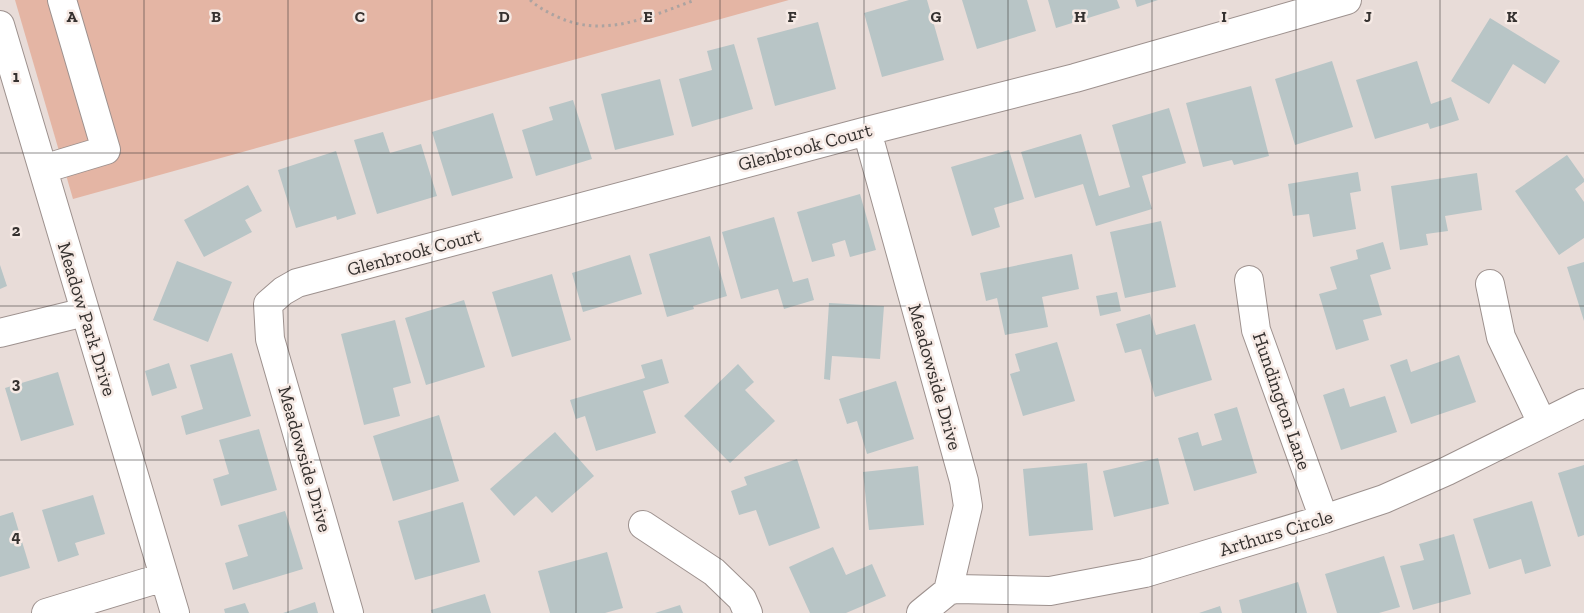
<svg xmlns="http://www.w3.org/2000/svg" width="1584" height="613" font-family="'Zilla Slab',serif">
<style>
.green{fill:#e4b5a4}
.building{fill:#b8c5c6}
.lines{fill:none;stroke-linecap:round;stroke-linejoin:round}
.minor-casing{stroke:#9d918e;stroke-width:30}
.path{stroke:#aca3a0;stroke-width:3;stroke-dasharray:2.5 4;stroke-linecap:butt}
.minor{stroke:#fff;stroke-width:28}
.grid{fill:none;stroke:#35312f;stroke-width:1;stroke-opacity:0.55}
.labels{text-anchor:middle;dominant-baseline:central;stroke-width:5;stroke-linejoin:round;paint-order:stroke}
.street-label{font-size:19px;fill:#35312f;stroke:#f6eae5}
.grid-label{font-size:16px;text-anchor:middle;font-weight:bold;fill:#35312f;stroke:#f6eae5;stroke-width:5;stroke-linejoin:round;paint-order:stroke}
</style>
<rect width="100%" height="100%" fill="#e8dcd8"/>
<path class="green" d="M15,0H789L73,199Z"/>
<path class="building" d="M909,0H927L944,60L882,77L864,13Z
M962,0H1027L1036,31L977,49Z
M1048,0H1117L1120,8L1056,28Z
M1135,0H1158L1137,7Z
M1490,18L1560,61L1545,84L1513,64L1489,104L1451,81Z
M818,22L836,89L775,106L757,38Z
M734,44L753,109L692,127L679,79L712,70L707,51Z
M1332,61L1353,127L1295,145L1275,79Z
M1417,61L1431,104L1451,97L1459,120L1430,129L1428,123L1375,139L1356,80Z
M660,79L674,135L615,150L601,94Z
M1251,86L1269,156L1234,165L1232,160L1203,167L1186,103Z
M573,100L592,159L536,176L522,130L553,120L549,107Z
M1169,108L1186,163L1142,176L1152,209L1096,226L1083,184L1035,198L1021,152L1081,134L1099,196L1130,187L1112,125Z
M493,113L513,178L452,196L432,132Z
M383,132L390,153L421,144L437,196L377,214L354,140Z
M1009,150L1024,199L994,208L1000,227L972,236L951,167Z
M336,151L356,214L337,220L336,216L296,228L278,170Z
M1567,155L1584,179V182L1575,189L1584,202V238L1559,255L1515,191Z
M1358,172L1361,191L1350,193L1356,229L1313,237L1309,214L1293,216L1288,184Z
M1477,173L1482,210L1445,216L1448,231L1426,234L1428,245L1400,250L1391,186Z
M248,185L262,211L245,220L252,232L204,257L184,220Z
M860,194L876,250L850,257L845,240L832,244L835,256L812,262L797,212Z
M774,217L793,282L808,278L814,300L784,309L778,289L741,299L722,232Z
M1161,221L1176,287L1125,298L1110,232Z
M710,236L727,296L693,306L694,309L667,317L649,254Z
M1383,242L1391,269L1370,275L1382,315L1363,320L1369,340L1336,350L1319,294L1337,289L1330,267L1358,259L1356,250Z
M1072,254L1079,289L1042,297L1048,327L1005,335L997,298L986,301L980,273Z
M630,255L642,294L583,312L572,273Z
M177,261L232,282L208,342L153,320Z
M1584,262V321L1567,267Z
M0,265L7,286L0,289Z
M552,274L571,340L512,357L492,292Z
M1117,292L1121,311L1100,316L1096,296Z
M464,300L485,367L426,385L405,318Z
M829,303L884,306L880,359L832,356L830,380L824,379Z
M1150,314L1156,335L1195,324L1212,380L1155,397L1141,349L1125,353L1116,324Z
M395,320L411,383L393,388L400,416L364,425L341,334Z
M1057,342L1075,401L1023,416L1010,374L1020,371L1015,354Z
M232,353L251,416L186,435L181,416L203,409L190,365Z
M1459,355L1476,402L1411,424L1390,365L1407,359L1411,372Z
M662,359L669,383L643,391L656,433L596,451L585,416L576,419L570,400L645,378L641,365Z
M169,363L177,388L152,396L145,371Z
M738,364L754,382L745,390L775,421L730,463L684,416Z
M58,372L74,425L21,441L5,388Z
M896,381L914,439L867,454L857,421L847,424L839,399Z
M1344,388L1350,407L1385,396L1397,432L1341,450L1323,395Z
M1237,407L1257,473L1194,491L1178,438L1198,432L1202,446L1222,440L1214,414Z
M439,415L459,481L393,501L373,436Z
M259,429L277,490L221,506L213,479L229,474L219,440Z
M555,432L594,476L552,513L536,496L514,516L490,489Z
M1158,458L1169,504L1114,517L1103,471Z
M797,459L820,528L769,546L756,510L739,515L731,491L747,485L744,477Z
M1087,463L1093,530L1029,536L1023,469Z
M1584,465V535L1578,537L1558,473Z
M918,466L924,525L869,530L863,472Z
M93,495L105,534L75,543L79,555L58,562L42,510Z
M1532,501L1551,566L1525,574L1521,559L1489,569L1473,519Z
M463,502L480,562L415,580L398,521Z
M285,511L303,569L233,590L225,563L248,556L238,525Z
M13,512L30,568L0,577V516Z
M1454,534L1471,594L1413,610L1400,566L1424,560L1419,544Z
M833,547L846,575L872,564L886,596L846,613H810L789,567Z
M607,552L623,608L605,613H550L538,571Z
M1384,556L1400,607L1379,613H1337L1325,574Z
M1298,582L1307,613H1242L1239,600Z
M485,594L491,613H432L431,610Z
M315,602L318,613H283Z
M245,603L249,613H225L224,609Z
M680,605L683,613H655Z
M1220,606L1222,613H1199Z"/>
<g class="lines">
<g class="minor-casing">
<path id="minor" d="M0,25L175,613
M867,131L964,481L968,506L948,591L921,613
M43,169L106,150L62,0
M1249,280L1256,330L1324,519
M1490,284L1501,337L1542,423
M0,333L85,312
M643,525L714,572L742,599L748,613
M948,591L956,589L1050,591L1145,573L1324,519L1384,499L1447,471L1584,403
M46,613L164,577
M349,613L270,339L268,304L283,291L297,283L867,131L1075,78L1347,0"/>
</g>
<path class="path" d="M530,0C539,8 549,13 560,18C606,38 651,16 695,0"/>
<use href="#minor" class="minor"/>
</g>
<path class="grid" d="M144,0V613M288,0V613M432,0V613M576,0V613M720,0V613M864,0V613M1008,0V613M1152,0V613M1296,0V613M1440,0V613M0,153H1584M0,306H1584M0,460H1584"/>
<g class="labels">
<g class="street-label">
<text transform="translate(805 147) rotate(-15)">Glenbrook Court</text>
<text transform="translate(414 252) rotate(-15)">Glenbrook Court</text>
<text transform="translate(87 319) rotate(73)">Meadow Park Drive</text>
<text transform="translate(935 377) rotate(74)">Meadowside Drive</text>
<text transform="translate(1282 401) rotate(71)">Hundington Lane</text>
<text transform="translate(305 459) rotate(74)">Meadowside Drive</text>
<text transform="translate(1276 533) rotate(-17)">Arthurs Circle</text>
</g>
</g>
<g class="grid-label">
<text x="72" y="22">A</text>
<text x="216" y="22">B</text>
<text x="360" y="22">C</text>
<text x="504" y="22">D</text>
<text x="648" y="22">E</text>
<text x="792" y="22">F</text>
<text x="936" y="22">G</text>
<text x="1080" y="22">H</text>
<text x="1224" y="22">I</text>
<text x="1368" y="22">J</text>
<text x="1512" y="22">K</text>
<text x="16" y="82">1</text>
<text x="16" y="236">2</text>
<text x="16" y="389">3</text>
<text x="16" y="542">4</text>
</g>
</svg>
